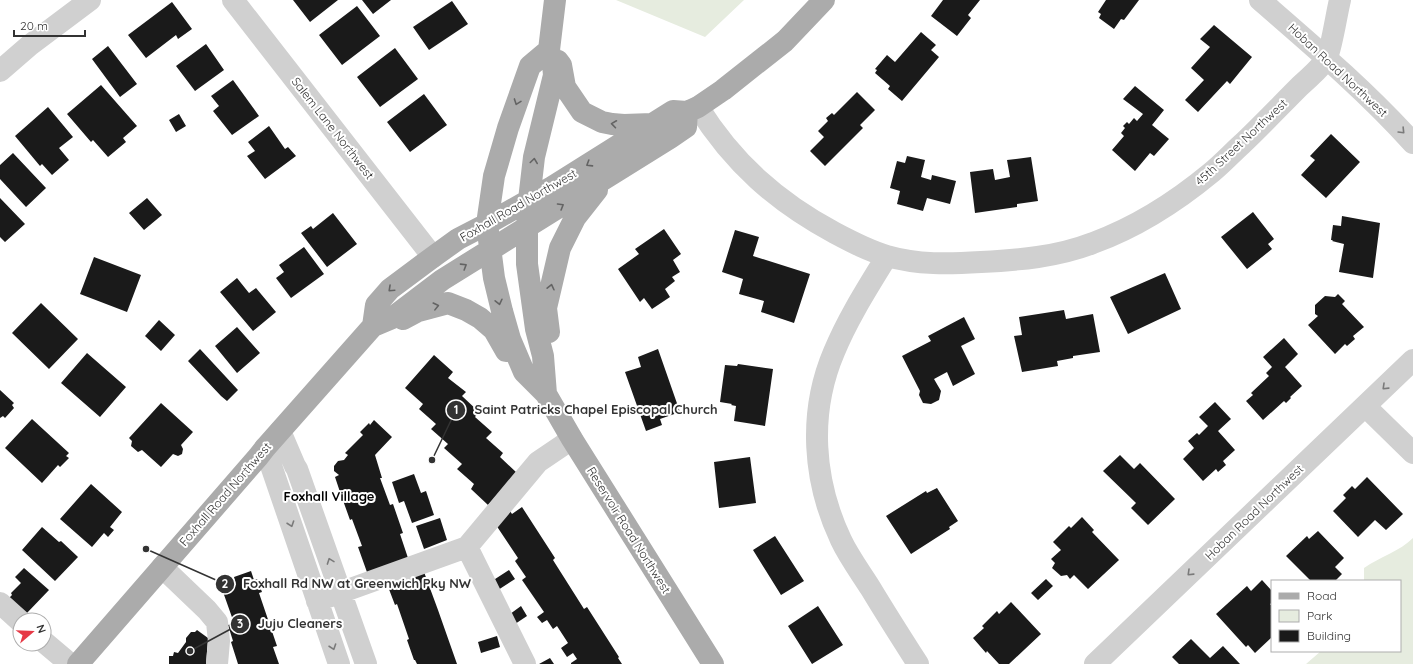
<svg xmlns="http://www.w3.org/2000/svg" width="1413" height="664" font-family="Quicksand,sans-serif">
<style>
.green{fill:#e6ecdf}
.building{fill:#1a1a1a}
.lines{fill:none;stroke-linecap:round;stroke-linejoin:round}
.minor{stroke:#d0d0d0;stroke-width:22}
.major{stroke:#ababab;stroke-width:22}
.oneway{stroke:#636363}
.oneway2{stroke:#7a7a7a}
.labels{text-anchor:middle;dominant-baseline:central;stroke-width:4;stroke-linejoin:round;paint-order:stroke}
.street-label{font-size:12px;fill:#333;stroke:#fff}
.neighbourhood-label{font-size:13px;font-weight:bold;fill:#000;stroke:#fff}
.leader{fill:none;stroke:#333;stroke-width:1.5}
.callout-dot{fill:#333;stroke:#fff;stroke-width:1.5}
.mark-label{font-size:12px;text-anchor:middle;font-weight:bold;fill:#fff}
.callout-label{font-size:13px;text-anchor:middle;font-weight:bold;fill:#333;stroke:#fff;stroke-width:4;stroke-linejoin:round;paint-order:stroke}
</style>
<rect width="100%" height="100%" fill="#fff"/>
<path class="green" d="M616,0H744L705,37Z
M1413,538V664H1306L1321,651H1400V581H1364V568C1380,557 1400,551 1413,538Z"/>
<path class="building" d="M293,0H338L310,22Z
M362,0H391L373,14Z
M943,0H980L968,15L971,18L957,36L931,16Z
M1106,0H1139L1124,20L1121,19L1114,29L1099,18L1101,14L1098,12Z
M452,1L468,24L429,50L413,27Z
M172,2L192,29L178,39L176,35L146,58L128,35Z
M357,6L380,36L342,65L319,35Z
M1214,25L1252,57L1230,84L1227,81L1198,112L1185,100L1204,80L1191,68L1210,47L1200,39Z
M921,32L936,45L931,50L939,57L902,101L888,89L890,86L875,73L877,70L875,69L887,55L895,62Z
M206,44L224,70L195,91L176,66Z
M108,46L137,84L120,97L92,59Z
M395,48L418,79L380,107L357,77Z
M233,80L259,116L232,135L213,111L219,106L211,96Z
M101,85L137,126L123,138L126,142L108,157L93,140L91,142L67,114Z
M1135,86L1164,110L1152,125L1169,139L1154,156L1150,153L1135,171L1112,150L1124,136L1121,133L1125,128L1123,126L1127,122L1129,124L1134,118L1137,121L1143,114L1123,99Z
M857,92L875,110L860,125L863,128L825,166L810,151L824,137L818,131L828,121L826,118L832,113L834,115Z
M424,94L447,125L410,152L387,122Z
M48,107L73,137L59,148L69,160L52,175L42,164L40,166L15,136Z
M179,114L186,126L176,132L169,120Z
M269,126L285,149L288,147L296,156L265,179L247,156L255,151L248,142Z
M1331,134L1360,162L1326,198L1301,175L1315,160L1310,156Z
M13,153L46,188L26,207L0,179V165Z
M907,156L925,160L921,177L931,180L932,175L956,181L950,204L927,198L923,211L897,204L900,191L890,188L897,161L905,163Z
M1031,157L1038,201L1017,204V207L975,213L970,172L993,169L995,180L1010,177L1007,160Z
M0,198L25,224L5,242L0,237Z
M147,198L162,215L144,230L129,213Z
M1253,212L1274,239L1268,244L1272,249L1247,269L1221,237Z
M333,213L357,244L327,267L301,233L311,226L313,229Z
M1342,216L1380,223L1373,278L1339,272L1344,244L1332,241L1333,240H1331L1333,225L1341,226Z
M664,229L681,254L673,260L680,272L672,277L675,281L665,289L670,297L652,309L644,298L640,302L618,269L639,254L635,249Z
M735,230L759,237L753,256L810,274L794,323L761,312L764,301L739,294L743,279L722,272Z
M304,247L324,274L291,298L276,278L284,272L279,265Z
M94,257L141,275L127,312L80,294Z
M1165,273L1181,309L1128,334L1110,297Z
M237,278L249,293L256,288L276,312L253,331L220,292Z
M1338,294L1345,301L1342,304L1364,327L1353,336L1355,339L1347,346L1345,344L1335,354L1308,325L1318,316L1315,314V305L1325,296L1335,297Z
M41,303L78,339L49,369L12,333Z
M1064,310L1066,319L1093,314L1100,352L1073,356V358L1057,361L1058,366L1022,372L1014,336L1022,335L1019,317Z
M964,317L975,339L961,346L975,374L953,386L947,372L934,379L941,391L939,400L931,404L923,403L919,395L920,391L902,356L931,341L928,336Z
M159,320L175,335L161,351L145,336Z
M237,327L260,353L237,373L215,346Z
M1284,338L1298,354L1285,367L1302,386L1290,397L1291,398L1286,403L1284,401L1263,420L1246,401L1253,395L1251,393L1269,376L1266,373L1272,367L1263,357Z
M200,349L238,390L227,401L221,396L188,361Z
M658,349L680,412L660,419L662,425L646,431L625,372L641,367L638,357Z
M87,353L126,387L100,417L61,383Z
M434,355L453,372L448,378L466,392L462,396L479,412L475,417L492,432L486,438L503,453L500,457L517,473L488,505L471,489L474,484L457,469L462,464L444,448L448,444L431,429L436,424L419,409L423,404L405,388Z
M738,364L773,369L765,426L734,421L736,406L731,405L732,404L720,402L725,365L737,366Z
M0,390L14,403L12,405L14,408L5,418L3,416L0,418Z
M1215,402L1231,419L1218,431L1235,450L1223,461L1226,465L1218,472L1216,469L1203,481L1183,459L1194,448L1188,441L1197,433L1199,435L1208,426L1199,417Z
M161,403L193,432L181,445L183,449L182,454L178,456L173,454L161,467L142,450L138,452L131,446L132,441L129,438Z
M32,419L69,453L66,456L69,458L60,467L58,465L42,483L5,448Z
M374,420L392,437L375,455L382,478H380L390,505L393,504L403,533L400,534L409,561L368,575L358,547L362,546L352,519L350,520L340,492L335,477L339,475L334,471V466L338,461L344,460L348,455L345,453L363,435L360,432L369,423L370,425Z
M1120,455L1134,469L1140,463L1175,499L1148,525L1131,508L1136,503L1103,471Z
M750,457L756,503L719,508L714,462Z
M414,474L421,493L426,491L434,515L412,523L404,501L399,503L392,482Z
M1367,477L1403,514L1386,530L1375,520L1358,537L1333,511L1346,498L1343,495L1352,486L1355,489Z
M91,484L122,512L110,527L114,530L108,537L104,533L92,547L60,519Z
M937,488L958,521L949,527L950,529L911,554L886,516L926,491L927,493Z
M522,507L555,558L553,560L584,609L587,607L619,657L618,658L622,664H571V663L577,659L573,653L567,657L561,648L568,643L557,626L553,629L547,620L542,623L537,617L544,612L522,580L526,577L515,561L518,558L494,522L510,511L512,514Z
M1082,517L1094,530L1092,532L1119,560L1088,589L1074,575L1070,579L1067,575L1061,576L1052,568L1055,563L1051,559L1061,550L1053,542L1069,526L1071,528Z
M440,518L447,540L424,549L416,526Z
M42,527L59,542L61,541L78,557L55,581L22,550Z
M1318,531L1344,558L1335,567L1342,574L1335,581H1311L1286,556L1307,536L1309,539Z
M775,536L804,581L781,595L753,550Z
M24,568L49,590L26,614L9,598L12,595L11,593L21,583L15,577Z
M509,570L515,579L498,590L492,581Z
M251,571L254,580L257,579L262,592L259,593L277,646L273,647L279,664H238L231,642L233,641L228,625L234,623L222,589L236,585L234,577Z
M424,572L438,610L457,664H417L415,660H414L407,640L409,639L397,604L395,605L387,584Z
M1046,579L1053,586L1038,600L1031,593Z
M1262,580L1272,591V603L1270,604L1272,606V637L1255,653L1248,645L1246,647L1216,614L1247,586L1251,591Z
M1011,602L1041,634L1009,664H999L987,651L986,653L973,638L984,628L982,626L997,611L999,614Z
M521,606L527,616L512,626L506,617Z
M818,606L843,645L812,664L788,626Z
M197,630L208,638L206,664H169V656H173L174,652L178,653L186,642V638L191,632H195Z
M497,636L500,647L481,653L478,642Z
M1191,639L1210,658L1223,646L1240,664H1179L1172,657Z
M550,658L554,664H539Z"/>
<g class="lines">
<path class="minor" d="M233,0L433,257
M1260,0C1313,46 1366,91 1413,143
M0,71L30,45L90,0
M698,107C733,163 777,202 835,233C852,242 869,251 887,256C918,265 949,264 981,262C1019,260 1057,257 1093,243C1137,227 1177,201 1212,172C1223,163 1232,153 1242,144C1262,125 1281,105 1300,86C1309,78 1319,69 1326,60C1331,52 1337,11 1340,0
M887,256C868,287 848,318 834,352C808,413 813,481 841,540C849,557 861,573 871,589C886,614 902,639 918,664
M1365,406L1413,453
M280,431L295,466L297,469L366,664
M265,448L339,664
M467,547L525,664
M162,567L207,610L217,622L219,641L217,664
M317,601L467,547L538,462L572,439
M0,603L20,621
M44,642L70,664
M1095,664L1413,360"/>
<path class="major" d="M549,50L530,66L508,128L494,176L487,224L494,278L502,311L510,339L524,372L546,394L572,439L713,664
M558,61L561,65L565,87L582,112L602,122L612,124L624,125L652,124
M403,319L418,311L448,303L466,310L480,318L494,330L506,351
M373,326L376,305L390,289L433,257L458,239L487,224L552,187L673,111L687,112L698,107L723,90L785,41L824,0
M549,332L546,308L560,248L575,218L597,190
M546,394L543,356L536,329L527,264V226L529,200L534,157L554,75L553,65L549,50L555,0
M78,664L258,457L265,448L373,326L392,318L442,280L670,138L686,127L687,112"/>
</g>
<defs><path id="oneway-chevron" d="M-2-3.5L2.5 0L-2 3.5" fill="none" stroke-width="1.6" stroke-linecap="round" stroke-linejoin="round"/></defs>
<g class="oneway">
<use href="#oneway-chevron" transform="translate(517 102) rotate(110)"/>
<use href="#oneway-chevron" transform="translate(614 124) rotate(-172)"/>
<use href="#oneway-chevron" transform="translate(534 161) rotate(-82)"/>
<use href="#oneway-chevron" transform="translate(589 164) rotate(148)"/>
<use href="#oneway-chevron" transform="translate(561 206) rotate(-31)"/>
<use href="#oneway-chevron" transform="translate(464 266) rotate(-32)"/>
<use href="#oneway-chevron" transform="translate(551 287) rotate(-77)"/>
<use href="#oneway-chevron" transform="translate(391 289) rotate(137)"/>
<use href="#oneway-chevron" transform="translate(499 302) rotate(77)"/>
<use href="#oneway-chevron" transform="translate(436 306) rotate(-14)"/>
</g>
<g class="oneway2">
<use href="#oneway-chevron" transform="translate(1402 131) rotate(46)"/>
<use href="#oneway-chevron" transform="translate(1385 387) rotate(136)"/>
<use href="#oneway-chevron" transform="translate(291 524) rotate(71)"/>
<use href="#oneway-chevron" transform="translate(330 561) rotate(-110)"/>
<use href="#oneway-chevron" transform="translate(1190 573) rotate(136)"/>
<use href="#oneway-chevron" transform="translate(333 647) rotate(71)"/>
</g>
<g class="labels">
<g class="street-label">
<text transform="translate(1338 70) rotate(43)">Hoban Road Northwest</text>
<text transform="translate(333 128) rotate(52)">Salem Lane Northwest</text>
<text transform="translate(1241 142) rotate(-43)">45th Street Northwest</text>
<text transform="translate(518 205) rotate(-30)">Foxhall Road Northwest</text>
<text transform="translate(225 494) rotate(-49)">Foxhall Road Northwest</text>
<text transform="translate(1254 512) rotate(-44)">Hoban Road Northwest</text>
<text transform="translate(629 530) rotate(58)">Reservoir Road Northwest</text>
</g>
<g class="neighbourhood-label">
<text x="329" y="496">Foxhall Village</text>
</g>
</g>
<path class="leader" d="M432 460L456 410M146 549L225 584M190 651L240 624"/>
<g class="callout-dot">
<circle cx="432" cy="460" r="4"/>
<circle cx="146" cy="549" r="4"/>
<circle cx="190" cy="651" r="4"/>
<circle cx="456" cy="410" r="10"/>
<circle cx="225" cy="584" r="10"/>
<circle cx="240" cy="624" r="10"/>
</g>
<g class="mark-label">
<text x="456" y="414">1</text>
<text x="225" y="588">2</text>
<text x="240" y="628">3</text>
</g>
<g class="callout-label">
<text x="596" y="414">Saint Patricks Chapel Episcopal Church</text>
<text x="357" y="588">Foxhall Rd NW at Greenwich Pky NW</text>
<text x="300" y="628">Juju Cleaners</text>
</g>
<rect x="1271" y="580" width="130" height="72" fill="#ffffff" stroke="#adadad"/>
<rect x="1279" y="593" width="20" height="6" fill="#ababab" stroke="#adadad"/>
<text x="1307" y="600" font-size="12" fill="#333333">Road</text>
<rect x="1279" y="610" width="20" height="12" fill="#e6ecdf" stroke="#adadad"/>
<text x="1307" y="620" font-size="12" fill="#333333">Park</text>
<rect x="1279" y="630" width="20" height="12" fill="#1a1a1a" stroke="#adadad"/>
<text x="1307" y="640" font-size="12" fill="#333333">Building</text>
<g transform="translate(32 632) rotate(71)"><circle r="19" fill="#ffffff" stroke="#adadad"/>
<path d="M0-3L7 15L0 10L-7 15Z" fill="#e63946"/>
<text y="-6" font-size="11" font-weight="bold" text-anchor="middle" fill="#333333">N</text>
</g>
<path d="M14 30v6h71v-6" fill="none" stroke="#333333" stroke-width="2"/>
<text x="20" y="30" font-size="12" fill="#333333" stroke="#ffffff" stroke-width="3" paint-order="stroke">20 m</text>
</svg>
